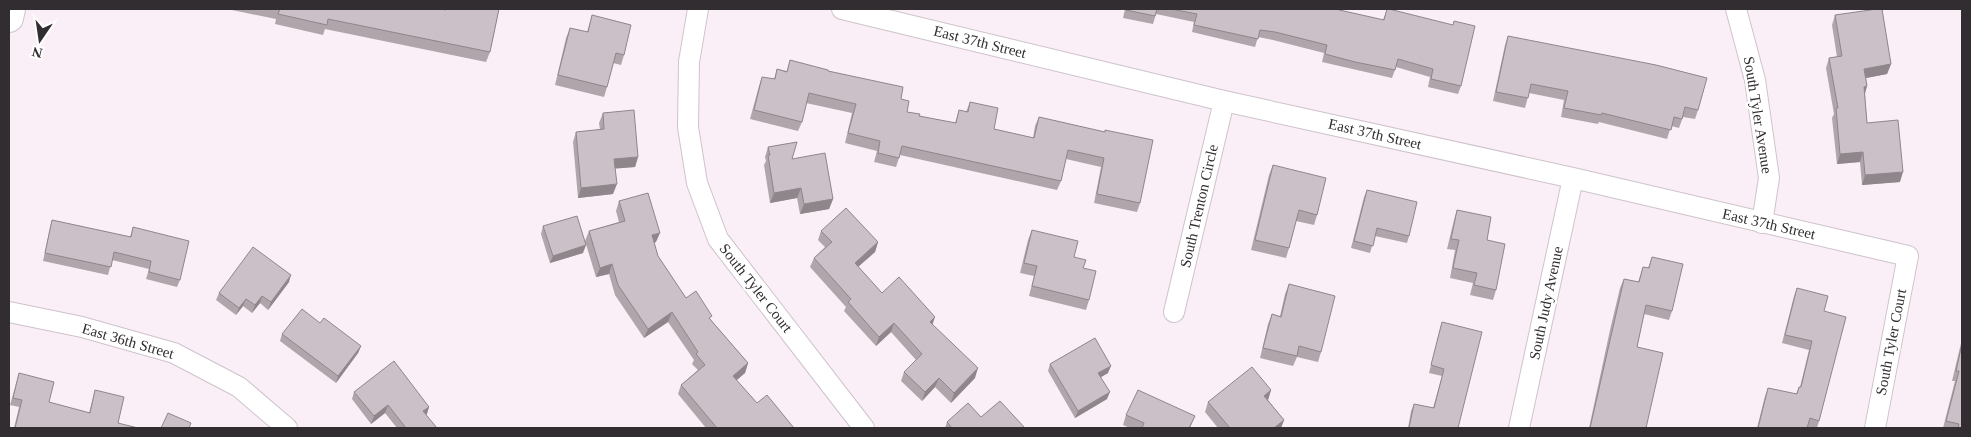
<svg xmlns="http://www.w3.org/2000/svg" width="1971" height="437" font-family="Georgia,serif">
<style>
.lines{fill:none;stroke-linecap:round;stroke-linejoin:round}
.minor-casing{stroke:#cec3cb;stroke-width:22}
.secondary-casing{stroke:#cec3cb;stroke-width:30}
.minor{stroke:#fff;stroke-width:20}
.secondary{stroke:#fff;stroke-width:28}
.wall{fill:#afa5ab}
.shaded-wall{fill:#8e868b}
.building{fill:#cbc0c7;stroke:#8e868b}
.labels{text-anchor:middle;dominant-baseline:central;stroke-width:5;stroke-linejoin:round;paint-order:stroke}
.street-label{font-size:15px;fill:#312d30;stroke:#fff}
</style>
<rect width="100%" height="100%" fill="#fbeff7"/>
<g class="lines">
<g class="minor-casing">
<path id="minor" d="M698,9L689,62L688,127L697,183L718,239L864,428
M842,9L1224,101L1573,178L1908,256L1875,428
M1736,9L1755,80L1769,178L1762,223
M9,312L82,327L174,353L239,387L287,428
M1174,312L1224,101
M1519,428L1573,178"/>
</g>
<g class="secondary-casing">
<path id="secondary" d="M9,18L11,9"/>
</g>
<use href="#minor" class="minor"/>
<use href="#secondary" class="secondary"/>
</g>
<path class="wall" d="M227,9H499L490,52L486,62L325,29L323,35L275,24L276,19Z
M1125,9H1335L1383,20L1387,9L1461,86L1458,94L1428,87L1430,77L1396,67L1392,78L1322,62L1324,53L1273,40L1258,37L1255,47L1192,32L1194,22L1156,14L1153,24L1123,18Z
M592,15L624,55L621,65L613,63L607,87L604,97L555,85L566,38L570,28L587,32Z
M1835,15L1891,64L1887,74L1866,78L1867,86L1865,94L1867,123L1900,182L1862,185L1860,162L1837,164L1832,118L1834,114L1826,68L1829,58L1837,57L1832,25Z
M1508,36L1698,110L1695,119L1683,117L1679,128L1671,126L1667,139L1599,122L1598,124L1561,117L1564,100L1529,93L1525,108L1493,101L1505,45Z
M790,60L828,71L901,99L907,112L919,116L955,123L959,110L966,112L970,102L994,129L1033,138L1035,126L1039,117L1105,132L1140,203L1137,212L1094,203L1101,167L1066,159L1061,181L1057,190L900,155L896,167L874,162L877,151L845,143L852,113L806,103L802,122L798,131L750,119L759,86L762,77L774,79L777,69L787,71Z
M603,113L638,157L635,167L615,168L613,194L578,198L573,142L576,132L600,130L599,123Z
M768,147L792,159L833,199L829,209L800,214L797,198L770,203L764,165L766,161L765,157Z
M1273,165L1317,215L1314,225L1296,221L1289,248L1286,258L1251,250L1269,175Z
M1367,190L1409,236L1407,243L1375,236L1370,253L1351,248L1364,197Z
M619,201L656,242L654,243L658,256L686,298L711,320L748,363L745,373L736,380L757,403L794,428H706L678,394L681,385L698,370L692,364L694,360L668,322L644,338L615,295L609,274L596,277L585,241L589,231L619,222L616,211Z
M1457,210L1487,240L1496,290L1493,300L1470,295L1473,283L1450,278L1455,250L1447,249L1454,220Z
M52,220L130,237L133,227L180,280L177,287L146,279L149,269L112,260L108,275L43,261L50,228Z
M543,226L583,253L550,263L541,234Z
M1032,230L1074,257L1083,268L1089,300L1086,310L1029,296L1034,276L1020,273L1028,240Z
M821,231L878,242L875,252L858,267L882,293L932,325L975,378L951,403L935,387L922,401L901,381L904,372L916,360L891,332L876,346L844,311L846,307L810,267L814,258L825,247L818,240Z
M1652,257L1672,311L1669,320L1644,314L1637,347L1646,428H1589L1610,330L1620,288L1624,279L1638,282L1643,267L1648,268Z
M289,282L268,310L260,303L252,313L243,306L236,315L216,300L219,293Z
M1289,284L1321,352L1318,362L1297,357L1293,366L1260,358L1268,324L1272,314L1280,316L1285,294Z
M1797,288L1824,311L1819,421L1817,428L1808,427L1807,428H1757L1765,396L1768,388L1796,394L1799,387H1800L1809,350L1782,343L1794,296Z
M1442,322L1458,428H1408L1411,411L1414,404L1433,408L1442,376L1429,373L1440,329Z
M320,323L361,346L358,353L336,383L280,341L282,334Z
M1962,339V428H1943L1955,381H1952Z
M1050,364L1108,373L1101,377L1107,399L1075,418L1048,371Z
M19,373L49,402L89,413L95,390L118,423L138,428H14L19,407L10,405Z
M1271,390L1268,400L1284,420L1281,428H1218L1205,412L1208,402Z
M354,392L429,407L426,415L437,428H397L385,413L371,424L352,399Z
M1126,415L1195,416L1190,428H1130L1123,425Z
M981,417L1025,428H945L947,422Z"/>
<path class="shaded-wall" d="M1891,64L1887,74L1861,79L1864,69Z
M1867,86L1864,96V87Z
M1863,152L1860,162L1837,164L1840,154Z
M638,157L635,167L611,169L614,159Z
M1903,172L1900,182L1862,185L1865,175Z
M617,184L613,194L578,198L581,188Z
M801,188L797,198L770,203L774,193Z
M833,199L829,209L800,214L804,204Z
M660,233L656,242L648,245L652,235Z
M878,242L875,252L851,273L855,263Z
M586,245L583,253L550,263L553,256Z
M612,264L609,274L596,277L600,268Z
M291,275L289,282L268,310L271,302Z
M262,296L260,303L252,313L255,305Z
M246,299L243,306L236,315L239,308Z
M672,312L668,322L644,338L648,329Z
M935,317L932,326L930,322Z
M894,323L891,332L876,346L879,337Z
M361,346L358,353L336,383L338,376Z
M748,363L745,373L730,386L733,376Z
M1111,366L1108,373L1096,380L1098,373Z
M978,368L975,378L951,403L954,393Z
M939,378L935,387L922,401L925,392Z
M1271,390L1268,400L1264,396Z
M1110,392L1107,399L1075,418L1078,411Z
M388,405L385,413L371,424L374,416Z
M429,407L427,414L421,419L423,411Z
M1284,420L1281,428H1274Z"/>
<path class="building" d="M277,9H441L446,10V9H499L490,52L328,19L327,25L278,14L280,9Z
M1126,9H1157L1155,16L1126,10Z
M1171,9H1335L1384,20L1387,9H1389L1453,25L1454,21L1475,26L1461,86L1431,79L1433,69L1398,59L1395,70L1355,62L1325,54L1327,45L1275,32L1260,30L1258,39L1194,25L1197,14Z
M1877,9H1882L1891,64L1864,69L1867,86L1864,87L1867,123L1898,120L1903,172L1865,175L1863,152L1840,154L1836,108H1838L1829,58L1842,56L1835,15Z
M592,15L631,25L624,55L616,53L607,87L558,75L570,28L588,32Z
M1508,36L1656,65L1707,78L1698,110L1685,107L1682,119L1674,117L1671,130L1602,113L1601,115L1564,108L1568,91L1531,84L1528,98L1496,92Z
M790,60L828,70V71L903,87L901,99L909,101L907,112L920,114L919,116L956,123L959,110L968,112L970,102L998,108L994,129L1034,138L1039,117L1105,132V130L1153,140L1140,203L1097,194L1104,158L1068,150L1061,181L902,146L899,158L878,153L880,141L848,133L856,104L809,93L802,122L754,110L762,77L775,79L777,69L787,72Z
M634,110L638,157L614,159L617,184L581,188L576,132L604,129L603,113Z
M797,142L792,159L825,153L833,199L804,204L801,188L774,193L768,155H770L768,147Z
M1273,165L1326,178L1317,215L1299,210L1289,248L1255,240Z
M1367,190L1417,202L1409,236L1377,228L1373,246L1354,241Z
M648,193L660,233L652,235L658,256L686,298L696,291L712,316L709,318L748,363L733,376L757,403L767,395L794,428H717L681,385L705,365L696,354L698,352L672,312L648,329L618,285L612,264L600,268L589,231L625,221L619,201Z
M846,208L878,242L855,263L882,293L899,277L935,317L930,322L978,368L954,393L939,378L925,392L904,372L922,354L894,323L879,337L848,302L851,299L814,258L832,242L821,231Z
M1457,210L1491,217L1487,240L1505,244L1496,290L1474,285L1477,273L1453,268L1459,240L1451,239Z
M577,216L586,245L553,256L543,226Z
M52,220L131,237L133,227L189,241L180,280L149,272L151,261L114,252L111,267L45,253Z
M1032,230L1078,241L1074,257L1086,260L1083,268L1096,271L1089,300L1032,286L1037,266L1024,263Z
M253,247L291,275L271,302L262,296L255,305L246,299L239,308L219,293Z
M1652,257L1683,264L1672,311L1646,305L1637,347L1663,353L1646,428H1590L1624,279L1639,282L1643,267L1649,268Z
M1289,284L1335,296L1321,352L1299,346L1297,356L1263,348L1272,314L1281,317Z
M1797,288L1828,296L1824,311L1846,317L1819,421L1810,418L1807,428H1758L1768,388L1797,394L1799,387H1801L1812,341L1785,335Z
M302,309L320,323L324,318L361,346L338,376L282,334Z
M1442,322L1482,332L1458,428H1409L1414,404L1434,408L1444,369L1431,365Z
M1095,338L1111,366L1098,373L1110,392L1078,411L1050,364Z
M1962,344V428H1958L1959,424L1946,421L1959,371H1956Z
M394,361L429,407L423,411L437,428H406L388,405L374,416L354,392Z
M1252,367L1271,390L1264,396L1284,420L1274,428H1230L1208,402Z
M19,373L54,382L49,402L90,413L95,390L124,397L118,423L138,428H15L22,400L13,398Z
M1138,390L1195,416L1189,428H1142L1144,423L1126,415Z
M1000,401L1025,428H952L947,422L968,403L981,417Z
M168,413L191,423L189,428H161Z"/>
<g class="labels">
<g class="street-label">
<text transform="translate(980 42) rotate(14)">East 37th Street</text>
<text transform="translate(1758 115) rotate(81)">South Tyler Avenue</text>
<text transform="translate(1375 134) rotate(13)">East 37th Street</text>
<text transform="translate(1199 206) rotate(-77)">South Trenton Circle</text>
<text transform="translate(1769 224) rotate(13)">East 37th Street</text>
<text transform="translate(756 288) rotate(52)">South Tyler Court</text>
<text transform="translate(1546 303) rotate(-78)">South Judy Avenue</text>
<text transform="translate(128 341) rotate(16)">East 36th Street</text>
<text transform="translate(1891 342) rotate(-79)">South Tyler Court</text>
</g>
</g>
<rect width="1971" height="437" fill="none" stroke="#312d30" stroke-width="20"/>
<g transform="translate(40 40) rotate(193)" stroke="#ffffff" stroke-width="4" paint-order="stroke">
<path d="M0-4L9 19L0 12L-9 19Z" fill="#312d30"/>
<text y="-8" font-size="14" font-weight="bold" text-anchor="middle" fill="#312d30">N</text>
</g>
</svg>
